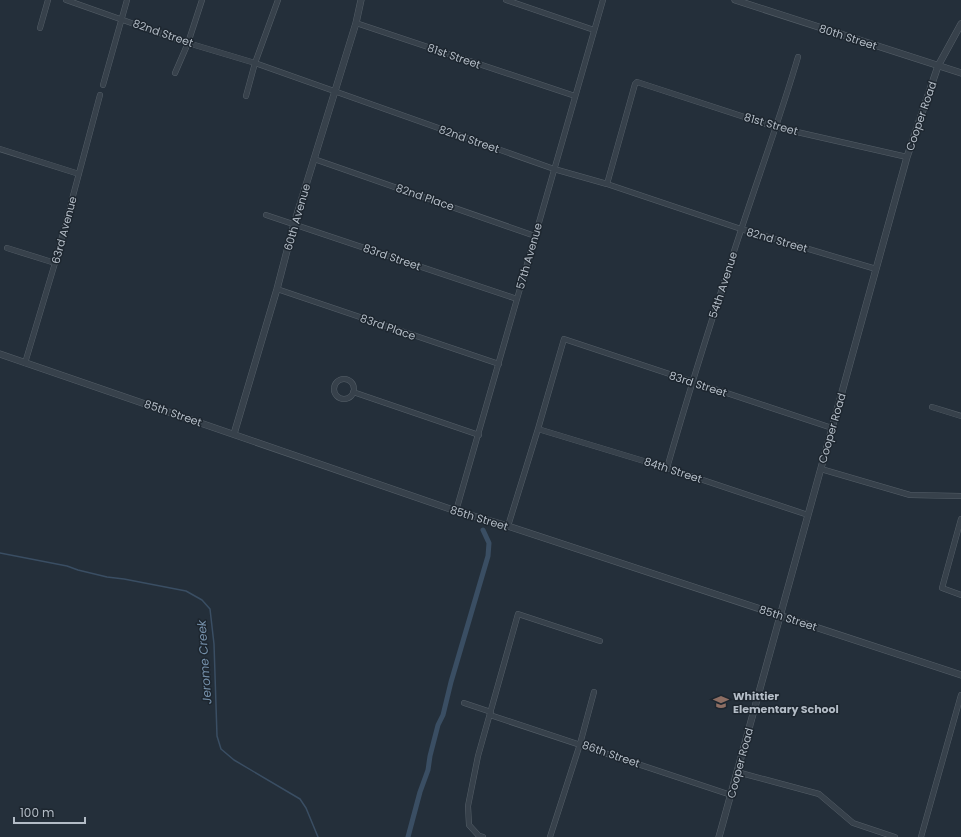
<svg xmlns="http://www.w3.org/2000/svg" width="961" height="837" font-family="Poppins,sans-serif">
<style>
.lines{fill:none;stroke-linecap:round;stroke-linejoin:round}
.stream{stroke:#3a4e63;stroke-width:1.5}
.canal{stroke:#3a4e63;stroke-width:5}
.minor-casing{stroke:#555f68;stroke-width:6}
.tertiary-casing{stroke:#555f68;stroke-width:7}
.minor{stroke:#37414b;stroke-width:5}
.tertiary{stroke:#37414b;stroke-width:6}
.labels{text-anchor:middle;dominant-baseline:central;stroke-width:3;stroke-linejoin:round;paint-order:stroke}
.street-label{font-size:11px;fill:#b3bcc6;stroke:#1d262f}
.poi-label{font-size:11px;font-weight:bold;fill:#b3bcc6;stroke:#1d262f;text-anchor:start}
.water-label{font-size:12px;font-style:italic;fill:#748fa9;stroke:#1d262f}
</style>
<rect width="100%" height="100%" fill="#242f3a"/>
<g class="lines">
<path class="stream" d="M0,553L67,566L78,570L107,577L124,579L186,591L202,600L210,609L214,644L217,736L221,749L234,760L300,799L306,808L318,837"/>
<path class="canal" d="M408,837L420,792L428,770L430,756L438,725L443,715L451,682L488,556L489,543L483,530"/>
<g class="minor-casing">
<path id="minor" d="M66,0L188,43L255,63L554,169L607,184L741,229L876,269
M506,0L594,30
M356,23L575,96
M40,28L48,0
M175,73L188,43L202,0
M103,85L127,0
M246,96L255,63L278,0
M0,149L79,174
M314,159L535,236
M607,184L635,84L637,82L775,127L907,157
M266,215L517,299
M7,248L55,263
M277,289L499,364
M25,363L55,263L100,95
M334 389a10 10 0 1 1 20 0a10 10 0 1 1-20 0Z
M353,392L479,435
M932,407L961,416
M538,429L667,468L808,515
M667,468C690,388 715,309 741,230C760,172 781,115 798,57
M821,469L910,495L961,496
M456,511L603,0
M961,519L942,588L961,595
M508,526L538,429L564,339L832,428
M464,703L491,712
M490,715L731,795
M737,772L819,794L853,823L895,837
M483,837L479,836L469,825L468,806L478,756L518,614L600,641
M550,837L580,744L594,692
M921,837L961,695"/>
</g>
<g class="tertiary-casing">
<path id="tertiary" d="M735,0L961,73
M0,354L456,511L508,526L961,675
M234,434L277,289L294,224L356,23L361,0
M719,837L907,157L938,66L961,24"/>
</g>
<use href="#minor" class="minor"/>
<use href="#tertiary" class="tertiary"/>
</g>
<defs>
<g id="school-bare" transform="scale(1.2)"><path d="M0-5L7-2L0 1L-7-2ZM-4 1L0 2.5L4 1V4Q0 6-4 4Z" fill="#8d6e63" stroke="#1d262f" stroke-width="2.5" paint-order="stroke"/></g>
</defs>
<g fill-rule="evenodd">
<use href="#school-bare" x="721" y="702"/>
</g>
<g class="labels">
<g class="street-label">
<text transform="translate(163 33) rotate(19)">82nd Street</text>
<text transform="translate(848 37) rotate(18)">80th Street</text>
<text transform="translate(454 56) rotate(19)">81st Street</text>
<text transform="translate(921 116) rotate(-71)">Cooper Road</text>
<text transform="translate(771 124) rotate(16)">81st Street</text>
<text transform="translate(469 139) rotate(19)">82nd Street</text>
<text transform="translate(425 197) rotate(19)">82nd Place</text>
<text transform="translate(297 217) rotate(-74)">60th Avenue</text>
<text transform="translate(64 230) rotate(-75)">63rd Avenue</text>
<text transform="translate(777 240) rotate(16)">82nd Street</text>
<text transform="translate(529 256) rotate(-74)">57th Avenue</text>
<text transform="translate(392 257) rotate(19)">83rd Street</text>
<text transform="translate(723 285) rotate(-72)">54th Avenue</text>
<text transform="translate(388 327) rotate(19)">83rd Place</text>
<text transform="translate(698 384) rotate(18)">83rd Street</text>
<text transform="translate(173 413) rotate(19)">85th Street</text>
<text transform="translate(832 428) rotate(-74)">Cooper Road</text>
<text transform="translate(673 470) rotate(18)">84th Street</text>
<text transform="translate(479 518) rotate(17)">85th Street</text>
<text transform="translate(788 618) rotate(18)">85th Street</text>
<text transform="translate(611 754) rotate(19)">86th Street</text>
<text transform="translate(740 763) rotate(-75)">Cooper Road</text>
</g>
<g class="poi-label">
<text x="733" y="696">Whittier<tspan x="733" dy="13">Elementary School</tspan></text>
</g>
<g class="water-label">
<text transform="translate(204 662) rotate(-94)">Jerome Creek</text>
</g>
</g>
<path d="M14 817v6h71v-6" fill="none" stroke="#b3bcc6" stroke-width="2"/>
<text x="20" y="817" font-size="12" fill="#b3bcc6" stroke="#1d262f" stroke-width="3" paint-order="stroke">100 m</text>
</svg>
